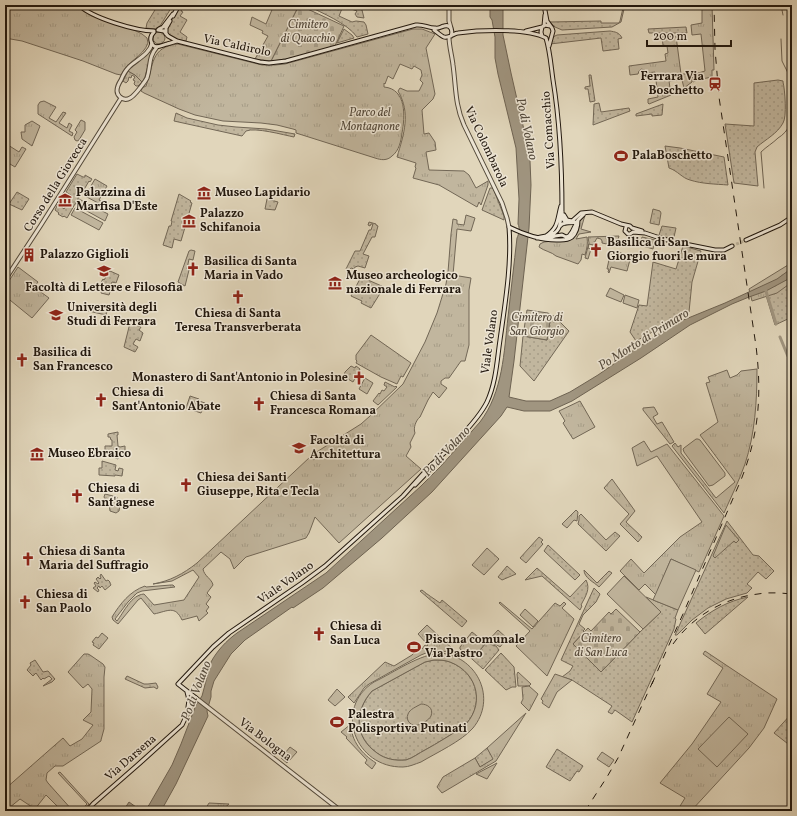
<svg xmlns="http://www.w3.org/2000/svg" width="797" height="816" font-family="Vollkorn,serif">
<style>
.grass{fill:url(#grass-dots);stroke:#726756}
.cemetery{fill:url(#cemetery-stones);stroke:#726756}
.park{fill:url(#park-tufts);stroke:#726756}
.pitch{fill:#c1b69e;stroke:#726756;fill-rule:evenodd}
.water{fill:#a09580;stroke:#6e6352}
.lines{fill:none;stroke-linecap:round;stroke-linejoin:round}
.stream{stroke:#6e6352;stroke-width:1}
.canal{stroke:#a09580;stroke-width:3}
.secondary-tunnel{stroke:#bbb098;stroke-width:3;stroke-dasharray:3 1.5;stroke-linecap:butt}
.tertiary-casing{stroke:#524839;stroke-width:5}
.secondary-casing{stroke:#22180e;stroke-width:5}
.tertiary{stroke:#ece4d3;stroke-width:3}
.secondary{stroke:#ece4d3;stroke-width:3}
.rail{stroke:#22180e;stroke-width:1;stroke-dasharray:7 7;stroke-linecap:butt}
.labels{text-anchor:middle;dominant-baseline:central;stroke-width:3;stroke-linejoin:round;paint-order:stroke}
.park-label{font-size:12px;font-style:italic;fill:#524739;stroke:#ece4d3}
.street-label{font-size:12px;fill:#22180e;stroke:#ece4d3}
.poi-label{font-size:12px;font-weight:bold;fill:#22180e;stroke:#ece4d3;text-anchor:start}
.water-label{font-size:13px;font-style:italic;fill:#544a3c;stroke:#ece4d3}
</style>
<defs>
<pattern id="grass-dots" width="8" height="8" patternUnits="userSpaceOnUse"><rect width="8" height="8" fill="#c1b69e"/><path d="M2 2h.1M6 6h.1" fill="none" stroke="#a69c87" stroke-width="1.8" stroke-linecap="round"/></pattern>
<pattern id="cemetery-stones" width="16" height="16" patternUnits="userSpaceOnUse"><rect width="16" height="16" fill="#c1b69e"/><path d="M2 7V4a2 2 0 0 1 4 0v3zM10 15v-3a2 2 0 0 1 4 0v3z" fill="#a69c87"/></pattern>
<pattern id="park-tufts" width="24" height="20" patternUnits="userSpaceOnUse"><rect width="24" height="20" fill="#c1b69e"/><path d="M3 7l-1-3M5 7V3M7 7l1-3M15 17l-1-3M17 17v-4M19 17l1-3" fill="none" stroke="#a69c87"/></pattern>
</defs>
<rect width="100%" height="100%" fill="#e1d6bb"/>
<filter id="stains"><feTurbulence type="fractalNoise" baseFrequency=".005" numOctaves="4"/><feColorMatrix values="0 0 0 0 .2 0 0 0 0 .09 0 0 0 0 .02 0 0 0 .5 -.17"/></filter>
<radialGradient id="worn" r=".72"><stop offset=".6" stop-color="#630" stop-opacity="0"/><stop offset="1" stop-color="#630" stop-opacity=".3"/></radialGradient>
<path class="grass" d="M158,5H173L160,26L155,29L146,28L147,23Z
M306,5H362V10L364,18L357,17L355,14L357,11L343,6L339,16L352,22L356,21L364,22L366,25L368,34L357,37C347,23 322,13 306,5Z
M180,7L183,8L181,11L183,12L180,16L187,20L180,32L187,37L186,41C181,40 171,39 168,35C164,29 177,12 180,7Z
M623,8L624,9L621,22L612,27L562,30L555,27L550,22L601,21V23H619L620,21Z
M686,27L687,33H649L648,29Z
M344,29L352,35L354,38L337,43Z
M610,31C615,32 619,32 622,38L618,39L619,49L603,51L601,38L550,44L553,37L557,35Z
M153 38a6 6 0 1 1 12 0a6 6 0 1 1-12 0Z
M128,71L135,75L142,82L138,86H136L134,84L135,81L133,80L135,77L132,75L131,78L129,77L128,81L126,83L123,81Z
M589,75H591L595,101L590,102L588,89H585V87L590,86Z
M778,80L783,81V82C785,90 787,117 783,123C777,134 766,139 757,147L755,152L758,186L734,183L725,124L754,126V83Z
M599,103L601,112L629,108L630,111L593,125L594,104Z
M663,104L662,115L652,116V114L636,116V114Z
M176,113L187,118L218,125L236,127L266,129L295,134L294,137C284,135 255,127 246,131C245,132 244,134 242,136L174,121Z
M665,146L680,148L724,157L728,185C716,184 702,184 690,180C682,178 678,171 669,168Z
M77,174L83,177H85V175L92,179L90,182L89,181L82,193L78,191L76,195L79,197L67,218L64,216L63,217L58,214L59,213L55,210L58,204L64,209L72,196L66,192Z
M490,188H493L504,216V220L482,210Z
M17,192L29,199L22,210L9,204Z
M179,194L191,201L190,202L192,203L181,241L174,239L172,248L163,245L169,226H171L172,221H171Z
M267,199L278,202L275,210L265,209Z
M653,209L660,211L661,213L659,225L650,223Z
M369,222L376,224V225L378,226L375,237H372L363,254L369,256L365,268L358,266L355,267L354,269L351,268L349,270L346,269L355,251H360L369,230H371L373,224H371L370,226L368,225Z
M662,226L676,228L674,237L670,239L659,235Z
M619,236L616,246L602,243V241L601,239L597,238L593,245L589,244L588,248L591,249L588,259L585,258L589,243L588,237Z
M642,237L655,240L653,249L640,245Z
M683,246L701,251L692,282L689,312L636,341L630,332L639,305L647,306L653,262L676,269Z
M110,271L119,275L116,283L112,282L108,291L110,292L109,295L101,293L103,288L99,286L103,279L104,280Z
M361,277L384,287L371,308L361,303L362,301L351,296Z
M792,277V317L775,325L765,292Z
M85,305L107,311L106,315L84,310Z
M551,315L554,316L569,331L534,381L520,366L523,336L547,340Z
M130,323L141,327L139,330L143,333L140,341L136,339L133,344L138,347L135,352L124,347Z
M351,366L355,368L356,366L360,369L353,382L348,379L347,380L343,378L345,372Z
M190,396L199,399V401L205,403L201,413L186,408Z
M118,432V435H117L118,446L120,447L125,446V457L119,456L118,459L113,457V456L109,455L110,451H105V446H112V440H111L110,437H108V434Z
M102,461L116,465L115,470L118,471L119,468L123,469L122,476L115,475V476L99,475V468H102Z
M105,494L117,497L116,502L120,505L119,511L116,513L110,511L109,504L107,503L104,497Z
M727,521L753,555L759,556L774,571L766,579L758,572L747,584L752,588L747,593L726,599L708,608L692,620L677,635H675Z
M548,545L580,575L575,580L544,551Z
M507,566L516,574L502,580L498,577Z
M537,568L570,597L586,580C591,589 585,597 581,605L582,606L580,610L542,576L525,580Z
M584,570L597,583L609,571L612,573L599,587C594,582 584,578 584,570Z
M101,574L106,581L108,580L110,582V583L111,585L105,590L102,586L100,588L99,586L97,588L99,590L98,592L93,588L96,586L94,583L95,582L98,584L99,583L96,579L98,577L100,579L101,578L100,576Z
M594,588L600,594L596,602L583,615L579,624L585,629L583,631L584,632L573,644L601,672L640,632L661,612L646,597L678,610L675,618L676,619L674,629L632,722L615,710L612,714L608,712L612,706L572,680L562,677L570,671L573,666L561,660Z
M422,590C428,595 433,598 440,603L442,600L467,621L462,627L420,591Z
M748,597L705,634L696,623C712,610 728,601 748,597Z
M498,630L509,640L504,642L500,647L497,645L487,642Z
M486,643L496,646L499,650L483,669L472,659Z
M501,653L514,667L516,687H512L506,690L485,670Z
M35,660L43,672L48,671L55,679L52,682L43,686L52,679L49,676L44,679L43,678L41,680L36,673L33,676L27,670L31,665L30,663Z
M434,660C439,660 445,660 450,662C479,673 486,707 462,728C450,735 438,743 425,750C419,753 413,758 406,760C395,761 385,759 377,753C354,736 354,712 372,691L425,662Z
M518,672L531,684L529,686H518L517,674Z
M127,676L144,684H148L156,683L158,687L157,689L154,687L145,688L125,679Z
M792,713V747L774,733Z
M487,748L494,759L480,767L475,758Z
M557,749L583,766L579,772L577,771L570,781L546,767Z
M60,772L89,804L83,811H80L87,804L58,773Z"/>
<path class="cemetery" d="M299,5L344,26L335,46C315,51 291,60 271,61Z
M527,310L548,313L551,315L547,340L523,336Z
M616,609L640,632L601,672L573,644L588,628L591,631L609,612L611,614Z"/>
<path class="park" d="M5,5H77L84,11L93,16L130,28L142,34L147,38L148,43C143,57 127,61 121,75L116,74L83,61L22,41L5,38Z
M274,5H299L271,61L255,59L268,36L262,33L263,31L250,25L252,17L266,24Z
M702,5H712L714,70H712V77L697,80L693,82L692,78L694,76L695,74L705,71L701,34L692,35L691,25L702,23Z
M413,29H422L435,34L426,48L435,94L433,99L422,110L424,134L429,133L435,142L436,150L426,152L429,170L464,171L469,175L476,188L488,181V185L481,205L479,202L477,207L439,185L413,178L416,168L415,167L416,163L397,157C404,134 411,113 398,91L400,88L407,91H419L423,83L420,80L422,75L421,70L414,66L412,69L400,64L393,79L388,76L385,84L384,83V87C407,89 405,117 402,133C401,141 399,151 392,156C387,161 381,160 375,158L296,133V130L293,129L277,125L261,123L223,121L195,115L179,109L144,93L141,91L142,88L146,86C154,65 150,47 178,44L262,65H275L285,64Z
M676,36L681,74H687L689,77L691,78L692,82L684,88L682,80L669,81L671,95L649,104L648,103V99L658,97L655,72L646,73L645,70L641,69L639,71L638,74L630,75L629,66L666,61L665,54L668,53L667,46L663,45L662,37Z
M149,52L151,53L145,77L142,82L135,75L128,71L130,67Z
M44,101L56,107L49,118L56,122L63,112L66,113L59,123L67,128L69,123L72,125L69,131L73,133L72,136L38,114V105L40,102Z
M81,120L85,122V130L79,140L77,141L75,140L74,137L77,132L75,130Z
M32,121L40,126L32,146L22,139L21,132H25V125Z
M8,145L19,152L22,147L26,149L15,167L5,161V146Z
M95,179L107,186L99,200L114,209L113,211L85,196Z
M466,215L475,218L471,231L457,229L453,275L471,278L469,290V345L465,361H461L449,378H445L441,381V384L447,388L439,398L433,392L428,400L420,417C416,420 413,428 415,433L410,443L411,447L406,456L421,469L349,534L339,543L315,517L309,533L306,538L246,557L234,569L230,559L221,552L203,569C204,576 212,579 213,585L207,593L211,597L206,604L209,607L206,611L208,613L199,621L197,616L182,620C175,605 168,611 154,614L141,598L138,600L118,624L113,620L112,617C120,604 130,591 145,586L146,587L171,585H173L175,587L142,591L137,593L128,602L115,619L117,621C124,612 131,595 144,594L154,605L184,600L199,577L193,570L172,581L153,584C170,581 183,574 197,563L310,457L314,460L318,456L315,453L361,424L370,416L403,384L425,342L437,313L446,284L448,272L451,234L453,219L457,220V224L464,225Z
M585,215L581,229L591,232L579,234L576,239L587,237C588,244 587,248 585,255L582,254L581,260L578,264L556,256C552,252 544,251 539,247L540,244L544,242L570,239L581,219Z
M191,250L195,251L193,260L189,259L187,269L189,270L185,286L178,282L189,251Z
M614,251L631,256L627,271L611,267L609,273L608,272L609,269H607L610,255H613Z
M792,258V282L777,293L752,301L749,289L788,265L791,262L790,260Z
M18,267L38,282L34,287L49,298L32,318L5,296V287Z
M371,335L411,363L403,377L401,376L397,384L381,377L356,363L357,361L356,360V355Z
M757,369C757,401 755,434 745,464C739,481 731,497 724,513L672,446L675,443L678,447L681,445V453L716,498L735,482L700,435L718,422L706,383L710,382L708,377L727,370L730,378L737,375L741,371Z
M365,378L373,383L367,394L359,389Z
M385,382L395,387L396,386L397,387L378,405L373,401L379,393L380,394L382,390L384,391L387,387L384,385Z
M580,401L595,427L573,439L563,423L565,421L559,411Z
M654,407L658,414L653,417L657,424L662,422L674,442L670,444L643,410V408Z
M644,441L651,452L667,444L724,516L699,572L671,559L656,595L645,584L639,590L620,571L631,559L644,573L680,537L702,522L657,456L637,466L632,448Z
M612,479L635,511L626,522L642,537L638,542L620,524L629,514L604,488Z
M576,510L578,512L577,521L574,520L567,528L562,524Z
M581,514L606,540L615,532L620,536L606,551L578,524L579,520V516Z
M726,525L739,540L736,543L734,541L715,558L713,556Z
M539,537L543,540L541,542L543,544L526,563L520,558Z
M487,548L499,559L484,575L472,565Z
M500,602L532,629L555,603L560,606L564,602L566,604L562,608L574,619L547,676L516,646L530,631L499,603Z
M427,625L456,652V654L449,652L441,651H433L426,653L421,655L369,684L364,688L354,703L348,697L385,662L394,666L412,655L420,647L422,649L425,645L427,646L428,645L418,634Z
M472,632L486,643L472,659L460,649V647Z
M102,633L108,638L99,649L93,645L94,643L92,642L96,637L98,638Z
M705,651L777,699L764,728L749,748L691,811H677L685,798L660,783L692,744L721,702L707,694L723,668L703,654Z
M84,654H88L90,655L103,664L105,667L104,677V729L101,740V741L63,766H55L47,773L46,780L48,783L73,811H62L46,795L35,809L20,799L9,808L13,811H5V789L63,738L70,746L82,739L93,725L83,720L91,712L92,689L88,684L83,688L68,672Z
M555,674L572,680L557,692L549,708L542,703L543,701L541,699Z
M529,686L538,694L529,711L521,703L523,699L522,687Z
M337,689L345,697L335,706L328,700Z
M526,713L496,761L442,793L437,787L443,777L475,758L480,767L493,759L487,748Z
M351,724C351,741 362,754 376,763L372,769L365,763L367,760L346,738L347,737L341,732Z
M290,747L297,752L287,763L281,758Z
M602,752L614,760L609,767L597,759Z
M497,763L487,779L476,774Z
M209,803L229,804L221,811H204Z"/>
<path class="pitch" d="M79,199L108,214L105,221L76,205Z
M75,208L103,223L99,230L71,215Z
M610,288L624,295L621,302L606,296Z
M625,295L639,300L637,308L623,303Z
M696,439H698L700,440L725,473V476L713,485L709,486L684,452L683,449L684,448Z
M671,559L696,570L678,610L653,600Z
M624,576L661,612L643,629L607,594Z
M525,609L538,621L533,627L520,615Z
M442,653C478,658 497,699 473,728C462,741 436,753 421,762C415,764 409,767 403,767C355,768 333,708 374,682C395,672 419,654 442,653ZM434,660C439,660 445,660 450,662C479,673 486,707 462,728C450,735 438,743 425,750C419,753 413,758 406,760C395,761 385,759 377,753C354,737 354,711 372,691L425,662Z
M421,704C427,704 434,708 431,716C429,720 422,724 418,725C412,727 405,721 408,714C410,709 416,707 421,704Z
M729,717L748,734L717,767L698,749Z"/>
<path class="water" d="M490,5H503V35L511,73L527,143L530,161L531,185L529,228L514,361L509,397L526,401H550L570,392L598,375L634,350L676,323L725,303L777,279L792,268V277L766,291L749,297L732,304L690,325L641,358L572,401L550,411H524L507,407L501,416L432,492L382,538L323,588L293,608L292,607L245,640L231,654L214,681L211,691V697L207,711L208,716L176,784L161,811H123L129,802L136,807L137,806L142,810L146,808L149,805L172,765L181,744L196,705L202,696L211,662C217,651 226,641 237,633L326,573L421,486L441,466L480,422C503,392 504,352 508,317C511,290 514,264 517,238C519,234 520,228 518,224L519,199L516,148L498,74L495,58V37L492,20L490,17Z"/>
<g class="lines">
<path class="stream" d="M781,5L783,15
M781,39L782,61L789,75
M764,188L761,152C766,147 773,143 778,138C783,135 788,130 790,124C794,115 791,94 792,84"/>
<path class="canal" d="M765,288L776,324
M780,337L787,354L788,356L792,357"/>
<path class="secondary-tunnel" d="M732,246L746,240"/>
<g class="tertiary-casing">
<path id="tertiary" d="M449,5V21L451,28
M449,37C449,46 452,56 453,65C456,87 455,105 464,125L502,203L507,218L509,227
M152,43C150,54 136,60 129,67C126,70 123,75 121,80C119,83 117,88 117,91C117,94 118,95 120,97C128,104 135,94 140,88C142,85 145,82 147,78C151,66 148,57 157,47
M5,280L41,225L121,98
M196,698L341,811"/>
</g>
<g class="secondary-casing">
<path id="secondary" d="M79,5C92,18 136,31 154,31
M544,5L547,21L552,28L553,31L549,46
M173,16L179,5
M544,26L545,15
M159,29L163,27L173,14
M158,30L164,31L168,36L177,41L260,62L269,63L286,61L416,25C423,24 428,28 435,28C439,29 440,27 444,26C451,24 453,31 451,36
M434,30C437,32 441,36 444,37C449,39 454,33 458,33C480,30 527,28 546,38C550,51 551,66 553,80C560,123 562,168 562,212L563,219L566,223
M526,31L542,27
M154,32C152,34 150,37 151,41C153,51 162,45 167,44C171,43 174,42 177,41
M166,34V28L170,21
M542,36L541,32L542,27L545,25L550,26
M564,215L567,220L572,221L581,213L592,212L621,224L630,226L632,228L642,231
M560,226C564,221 569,224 575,222
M626,227L625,231L628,234H630L633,232L645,233L663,239L685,244L715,250H724L732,246
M546,236C559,227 557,220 561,206
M537,238C547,235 559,236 560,223C561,220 560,217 561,213
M546,239L555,236L562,235L566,237L569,236L572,232L578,220L585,213
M746,240L780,225L792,217
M451,447C463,433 478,420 487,402C496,383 497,360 500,340C505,304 512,264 509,227C525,235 542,241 560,240C564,240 568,240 572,237C576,233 578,226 578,220
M415,485L440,459
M187,692L189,700L188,707
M87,811L93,804L141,762L182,725L193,702L196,698L178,684L213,647L229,633L302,583L325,566L403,496L431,465L452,446"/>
</g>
<use href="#tertiary" class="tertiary"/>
<use href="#secondary" class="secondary"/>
<path class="rail" d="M673,644C693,616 724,598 758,594C769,592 781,593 792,594
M652,684L664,656L683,614L741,480C759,434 762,395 756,346L719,97L715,49L714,5
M585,811L607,777L618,758L654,679"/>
</g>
<defs>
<g id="station-bare" transform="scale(1.08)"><path d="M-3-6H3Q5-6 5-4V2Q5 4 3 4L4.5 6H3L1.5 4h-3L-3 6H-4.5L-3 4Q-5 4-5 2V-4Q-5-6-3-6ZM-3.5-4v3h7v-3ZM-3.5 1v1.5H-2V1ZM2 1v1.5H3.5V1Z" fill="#8f2418" stroke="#ece4d3" stroke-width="2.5" paint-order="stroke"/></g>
<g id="stadium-bare" transform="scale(1.08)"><path d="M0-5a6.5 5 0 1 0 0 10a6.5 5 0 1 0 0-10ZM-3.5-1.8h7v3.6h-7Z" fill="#8f2418" stroke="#ece4d3" stroke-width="2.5" paint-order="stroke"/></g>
<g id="museum-bare" transform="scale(1.08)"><path d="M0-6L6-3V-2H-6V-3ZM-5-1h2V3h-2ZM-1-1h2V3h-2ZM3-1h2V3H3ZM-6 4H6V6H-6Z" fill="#8f2418" stroke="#ece4d3" stroke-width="2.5" paint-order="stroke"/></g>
<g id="church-bare" transform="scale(1.08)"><path d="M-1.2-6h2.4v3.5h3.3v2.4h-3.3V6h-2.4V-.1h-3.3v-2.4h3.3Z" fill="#8f2418" stroke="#ece4d3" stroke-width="2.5" paint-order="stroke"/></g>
<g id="building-bare" transform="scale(1.08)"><path d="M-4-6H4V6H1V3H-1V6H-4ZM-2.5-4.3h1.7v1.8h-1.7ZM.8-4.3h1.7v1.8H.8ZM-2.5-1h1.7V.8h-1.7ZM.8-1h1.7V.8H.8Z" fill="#8f2418" stroke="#ece4d3" stroke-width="2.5" paint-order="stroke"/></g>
<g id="university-bare" transform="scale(1.08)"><path d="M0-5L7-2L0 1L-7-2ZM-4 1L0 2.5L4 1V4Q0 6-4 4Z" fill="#8f2418" stroke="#ece4d3" stroke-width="2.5" paint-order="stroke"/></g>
</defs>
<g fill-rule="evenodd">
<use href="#station-bare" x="715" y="84"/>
<use href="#stadium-bare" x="621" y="156"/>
<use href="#museum-bare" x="204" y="193"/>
<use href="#museum-bare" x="65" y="200"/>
<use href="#museum-bare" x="189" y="221"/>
<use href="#church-bare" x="596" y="250"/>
<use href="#building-bare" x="29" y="255"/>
<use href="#church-bare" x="193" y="269"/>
<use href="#university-bare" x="104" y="271"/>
<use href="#museum-bare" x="335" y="283"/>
<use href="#church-bare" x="238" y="297"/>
<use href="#university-bare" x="56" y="315"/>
<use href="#church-bare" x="22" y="360"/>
<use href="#church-bare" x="359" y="378"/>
<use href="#church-bare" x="101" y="400"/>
<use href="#church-bare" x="259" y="404"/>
<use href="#university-bare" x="299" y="448"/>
<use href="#museum-bare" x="37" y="454"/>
<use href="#church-bare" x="186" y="485"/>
<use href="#church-bare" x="77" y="496"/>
<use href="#church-bare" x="28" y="559"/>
<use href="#church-bare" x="25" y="602"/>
<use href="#church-bare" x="319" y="634"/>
<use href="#stadium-bare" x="414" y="647"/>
<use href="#stadium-bare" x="337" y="722"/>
</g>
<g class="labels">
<g class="park-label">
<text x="308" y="25">Cimitero<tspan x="308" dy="14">di Quacchio</tspan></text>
<text x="370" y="113">Parco del<tspan x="370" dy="14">Montagnone</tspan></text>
<text x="537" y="318">Cimitero di<tspan x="537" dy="14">San Giorgio</tspan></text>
<text x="601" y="639">Cimitero<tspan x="601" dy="14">di San Luca</tspan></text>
</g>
<g class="street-label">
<text transform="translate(237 46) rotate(12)">Via Caldirolo</text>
<text transform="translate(549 130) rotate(-94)">Via Comacchio</text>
<text transform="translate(486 147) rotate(65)">Via Colombarola</text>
<text transform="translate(56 185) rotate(-58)">Corso della Giovecca</text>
<text transform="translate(490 342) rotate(-82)">Viale Volano</text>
<text transform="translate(286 583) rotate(-35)">Viale Volano</text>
<text transform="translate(265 740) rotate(37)">Via Bologna</text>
<text transform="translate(131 758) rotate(-41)">Via Darsena</text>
</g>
<g class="poi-label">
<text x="704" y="77" text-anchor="end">Ferrara Via<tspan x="704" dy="14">Boschetto</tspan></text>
<text x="632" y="156">PalaBoschetto</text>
<text x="76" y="193">Palazzina di<tspan x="76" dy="14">Marfisa D'Este</tspan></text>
<text x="215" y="193">Museo Lapidario</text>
<text x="200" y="214">Palazzo<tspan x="200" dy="14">Schifanoia</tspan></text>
<text x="607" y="243">Basilica di San<tspan x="607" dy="14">Giorgio fuori le mura</tspan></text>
<text x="40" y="255">Palazzo Giglioli</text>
<text x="204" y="262">Basilica di Santa<tspan x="204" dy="14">Maria in Vado</tspan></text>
<text x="346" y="276">Museo archeologico<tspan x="346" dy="14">nazionale di Ferrara</tspan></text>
<text x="104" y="288" text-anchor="middle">Facoltà di Lettere e Filosofia</text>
<text x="67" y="308">Università degli<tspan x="67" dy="14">Studi di Ferrara</tspan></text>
<text x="238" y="314" text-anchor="middle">Chiesa di Santa<tspan x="238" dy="14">Teresa Transverberata</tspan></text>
<text x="33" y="353">Basilica di<tspan x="33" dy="14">San Francesco</tspan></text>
<text x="348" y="378" text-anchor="end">Monastero di Sant'Antonio in Polesine</text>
<text x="112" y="393">Chiesa di<tspan x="112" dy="14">Sant'Antonio Abate</tspan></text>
<text x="270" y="397">Chiesa di Santa<tspan x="270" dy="14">Francesca Romana</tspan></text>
<text x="310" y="441">Facoltà di<tspan x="310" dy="14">Architettura</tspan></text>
<text x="48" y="454">Museo Ebraico</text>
<text x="197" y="478">Chiesa dei Santi<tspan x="197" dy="14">Giuseppe, Rita e Tecla</tspan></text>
<text x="88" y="489">Chiesa di<tspan x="88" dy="14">Sant'agnese</tspan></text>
<text x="39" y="552">Chiesa di Santa<tspan x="39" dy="14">Maria del Suffragio</tspan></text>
<text x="36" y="595">Chiesa di<tspan x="36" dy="14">San Paolo</tspan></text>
<text x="330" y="627">Chiesa di<tspan x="330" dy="14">San Luca</tspan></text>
<text x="425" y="640">Piscina comunale<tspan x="425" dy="14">Via Pastro</tspan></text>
<text x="348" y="715">Palestra<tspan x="348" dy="14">Polisportiva Putinati</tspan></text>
</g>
<g class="water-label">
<text transform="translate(526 129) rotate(78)">Po di Volano</text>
<text transform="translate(644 340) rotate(-32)">Po Morto di Primaro</text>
<text transform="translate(447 452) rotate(-47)">Po di Volano</text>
<text transform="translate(197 691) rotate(-69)">Po di Volano</text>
</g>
</g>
<rect width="797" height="816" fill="none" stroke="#e1d6bb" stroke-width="20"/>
<rect x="6" y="6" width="785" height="804" fill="none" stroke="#22180e" stroke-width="2"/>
<rect x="10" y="10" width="777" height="796" fill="none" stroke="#22180e"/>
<path d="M647 40v6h84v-6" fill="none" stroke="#22180e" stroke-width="2"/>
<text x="653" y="40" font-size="12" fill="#22180e" stroke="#ece4d3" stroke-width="3" paint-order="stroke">200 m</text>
<rect width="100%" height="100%" filter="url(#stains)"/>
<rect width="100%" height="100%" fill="url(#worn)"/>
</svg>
